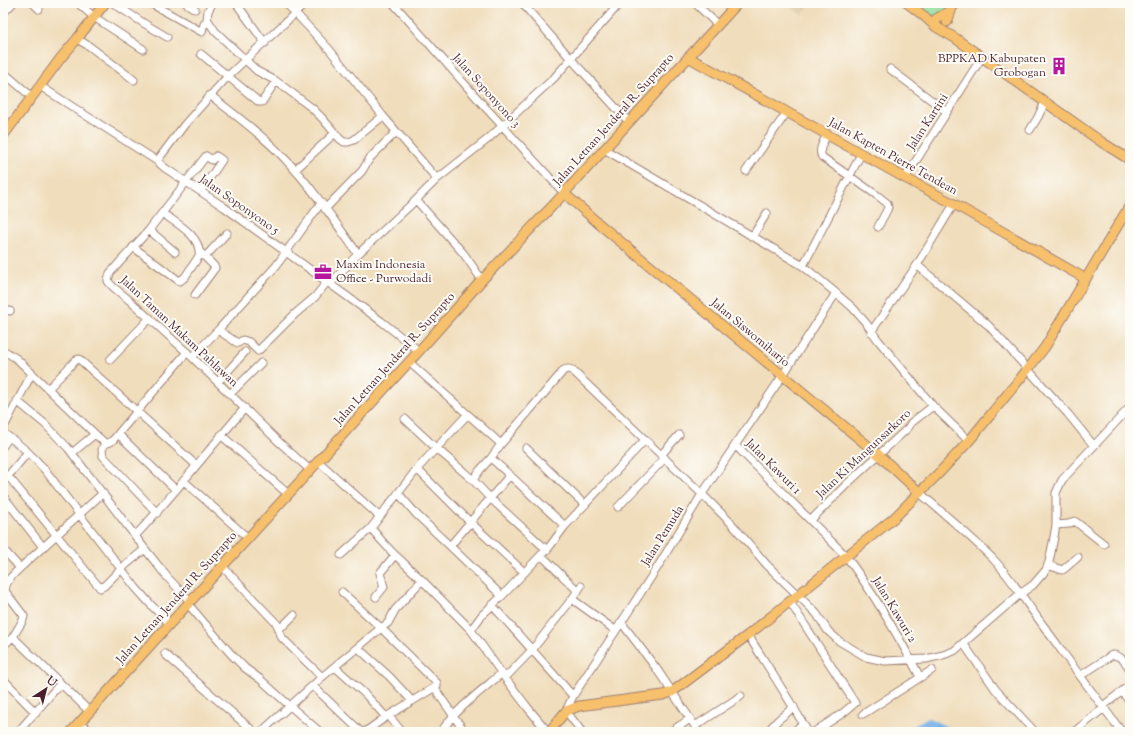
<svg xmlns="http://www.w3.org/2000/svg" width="1133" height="735" font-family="'Sorts Mill Goudy',serif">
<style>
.built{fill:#dfceb1}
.green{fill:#8ed996;stroke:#6c7c60}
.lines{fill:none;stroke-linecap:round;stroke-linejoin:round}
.river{stroke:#76b1e7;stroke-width:10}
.minor-casing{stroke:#9d7e73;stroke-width:9}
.major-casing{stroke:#9d7e73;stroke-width:11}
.minor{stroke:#fff;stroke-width:7}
.major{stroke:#f7c06c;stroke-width:9}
.labels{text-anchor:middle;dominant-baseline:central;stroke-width:4;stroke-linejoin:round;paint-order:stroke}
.poi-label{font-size:12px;fill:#4a1f2b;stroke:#fdfcf7;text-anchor:end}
.street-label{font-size:12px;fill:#4a1f2b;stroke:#fdfcf7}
</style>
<rect width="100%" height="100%" fill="#fdfcf7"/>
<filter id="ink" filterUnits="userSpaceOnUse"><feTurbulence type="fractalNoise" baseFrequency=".025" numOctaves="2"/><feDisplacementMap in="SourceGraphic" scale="8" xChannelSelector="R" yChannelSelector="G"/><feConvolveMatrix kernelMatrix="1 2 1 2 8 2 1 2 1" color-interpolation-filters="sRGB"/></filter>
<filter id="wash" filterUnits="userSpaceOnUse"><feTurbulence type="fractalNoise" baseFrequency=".012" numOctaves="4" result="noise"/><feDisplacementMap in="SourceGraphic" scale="16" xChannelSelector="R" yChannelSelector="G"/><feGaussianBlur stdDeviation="0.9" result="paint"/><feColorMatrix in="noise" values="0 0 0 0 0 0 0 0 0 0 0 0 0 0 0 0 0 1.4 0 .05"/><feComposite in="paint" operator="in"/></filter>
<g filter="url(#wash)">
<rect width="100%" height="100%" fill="#f0ddbb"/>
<path class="built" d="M786,3H812L802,15Z"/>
<path class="green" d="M907,3H956L938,17H929Z"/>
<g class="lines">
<path class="river" d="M912,732L928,723L947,732"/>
</g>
</g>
<g filter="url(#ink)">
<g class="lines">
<g class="minor-casing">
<path id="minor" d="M33,3L39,9
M78,3L94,17L143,49
M113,3L145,24L167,37
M150,3L202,32L204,24L209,23
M186,3L195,9
M236,3L265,43
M286,3L329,49L383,116L437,179
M393,3L485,107L564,193
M522,3L571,59L629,122
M695,3L718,25
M212,4L208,11L207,19L215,31L257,71L276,81L312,108L322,118L340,139L344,142H348L354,140L383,116
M3,13L13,3
M77,39L89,46L134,80
M201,54L259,102H262L276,81
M890,69L947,112
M3,72L32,97
M40,86L157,161L165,168L224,207L381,321L419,351
M210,95C236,116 263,135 285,159C313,188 335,222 358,254
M1030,130L1038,117L1045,102
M827,135C823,142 818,150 822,157L878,196L887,203L888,207L887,210L878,227
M604,149L803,266L836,293L853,308L866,323L878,340L933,406L969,441
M157,161L185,124L228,76L306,3
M295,170L335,133
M746,171L787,112
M905,178L982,57
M201,191L222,160L216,156L212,160L206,156L149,230L110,273L108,281L112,286L129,300L192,357L278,441L310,470
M416,200L464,254L482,280
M325,209L362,171L370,158L396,132
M149,230L175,252
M752,237L767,213
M133,247L178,280L180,281L185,277L199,256C202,236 176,223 162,213
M205,257L227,233
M917,265L988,325L1068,414L1094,446
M803,266L861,154
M330,284L358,254L416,200L437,179L488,139L554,78L620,3
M195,295L215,268L214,266L200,252
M3,309L10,311
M218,330L236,342L238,343L243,340L249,342L258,351L295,314L315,297L327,282
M871,332L917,265L954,204
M3,350L17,359L95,434L105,443C111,444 115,438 118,434L187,352
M192,357L218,330L276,266L321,203
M110,360L150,318
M409,362L501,444L564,370L568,369L572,370L702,494L731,523L767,565L816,613L828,631L839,641L866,657L885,661L926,659L943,655L954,651L1020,594L1033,585L1046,570L1049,562L1054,537L1056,525V493L1062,480L1130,407
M218,382L245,352
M49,388L76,360L79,359L196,465
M230,394L261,363
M17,401L45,424L68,448L145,549L168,578L190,601
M467,415L417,469L371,528L381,540L392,552L422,580L471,630L505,678L528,708L548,732
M405,419L436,448L473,480L490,498L547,550
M3,429L32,373
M3,433C19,443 33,456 45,470L136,588L152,606L169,623
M118,434L176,490
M221,435L288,494
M105,443L102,450L103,456L157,513
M735,445L846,556C874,594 898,635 920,677
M3,446L9,437
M526,448L565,486L585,505
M28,452L8,476L100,588L104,586L122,568L145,549
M72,453L95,434
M661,455L679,435
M491,458L501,444
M318,461L379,516
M417,469L470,522L524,572
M473,480L480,470L491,458L565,526
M184,481L248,538
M398,493L417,515L450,546
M920,493C945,515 972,537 995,561C1011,578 1023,598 1037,617C1065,655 1093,694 1122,732
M3,496L43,547
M618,507L665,458
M811,520L848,483L908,428L911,423L933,406
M1056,525L1069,524L1074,521L1076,522L1104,544
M135,536C174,495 208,450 245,408
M3,549L20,568
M341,555L371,528
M541,555L578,591
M1048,565L1062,570L1064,569L1078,557
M222,566L277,624L282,638L322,677
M581,586L572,599L615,630
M342,592L381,628L388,623L395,610L422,580
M502,596L450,546L510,475
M376,597L384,587L380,573L395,555
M790,602L855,703L843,713L814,732
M188,604L231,654L245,668L260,679L290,706L320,732
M492,605L573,696
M621,622L656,668L699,732
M279,628L284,625L294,615
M471,630L482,615L502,596L541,555L547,550L565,526L645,440
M748,635C768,667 789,699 808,732
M963,643L996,690L1035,732
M3,646L13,637
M358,648L390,677L412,701
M165,654L254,732
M335,667L366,695L386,717
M1080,676L1112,655C1121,655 1125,662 1130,669
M505,678L532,650L572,599
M3,679L36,713
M313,686L361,732
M435,687L439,695L465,732
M1122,692L1130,702
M1103,706L1130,685
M90,712L13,637L23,620L24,616L5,591C5,581 13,575 20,568L103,493
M863,714L932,670
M389,716L402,732
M80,722L91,732
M695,726L741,696
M18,732L60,684
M261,732L322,677L381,628L437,683V686L386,717L365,732
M441,732C457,708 480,692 502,673
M582,732L566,711L573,696L657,568L702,494L783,375L836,293
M670,732L690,719
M767,732L778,720L794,707
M794,732L803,723
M1074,732L1104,708"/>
</g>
<g class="major-casing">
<path id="major" d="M907,3L924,16L936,27
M956,3L948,12L936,19L935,23L938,28L955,38L1103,143L1130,160
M947,22L952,8
M688,57L905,178L954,204L1086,279
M3,136L60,59L77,39L105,3
M564,193L598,223L879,455L920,493
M71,732L409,362L419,351L482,280L557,201L738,3
M549,732L566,711L579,706L663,695L672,692L748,635L894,518L940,472L969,441L1028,369L1045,347L1130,205"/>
</g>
<use href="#minor" class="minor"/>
<use href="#major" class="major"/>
</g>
</g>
<defs>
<g id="building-bare" transform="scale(1.38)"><path d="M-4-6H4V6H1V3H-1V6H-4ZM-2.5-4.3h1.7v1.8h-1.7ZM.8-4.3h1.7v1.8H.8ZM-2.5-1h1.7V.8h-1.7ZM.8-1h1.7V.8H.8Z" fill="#b5179e" stroke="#fdfcf7" stroke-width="2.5" paint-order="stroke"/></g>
<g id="office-bare" transform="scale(1.38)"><path d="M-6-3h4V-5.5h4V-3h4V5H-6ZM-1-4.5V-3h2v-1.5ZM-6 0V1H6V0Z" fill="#b5179e" stroke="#fdfcf7" stroke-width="2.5" paint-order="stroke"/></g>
</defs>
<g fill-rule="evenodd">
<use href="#building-bare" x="1059" y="66"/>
<use href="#office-bare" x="323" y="272"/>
</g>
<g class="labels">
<g class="poi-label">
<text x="1046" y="59">BPPKAD Kabupaten<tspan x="1046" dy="14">Grobogan</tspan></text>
<text x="336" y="265" text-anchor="start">Maxim Indonesia<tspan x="336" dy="14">Office - Purwodadi</tspan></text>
</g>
<g class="street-label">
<text transform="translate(486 91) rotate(48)">Jalan Soponyono 3</text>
<text transform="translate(614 120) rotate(-48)">Jalan Letnan Jenderal R. Suprapto</text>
<text transform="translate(928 122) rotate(-57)">Jalan Kartini</text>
<text transform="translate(893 157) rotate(29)">Jalan Kapten Pierre Tendean</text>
<text transform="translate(239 205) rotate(35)">Jalan Soponyono 5</text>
<text transform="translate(179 332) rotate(43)">Jalan Taman Makam Pahlawan</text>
<text transform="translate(750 333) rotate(40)">Jalan Siswomiharjo</text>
<text transform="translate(395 359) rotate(-48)">Jalan Letnan Jenderal R. Suprapto</text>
<text transform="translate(864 454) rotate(-43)">Jalan Ki Mangunsarkoro</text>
<text transform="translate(773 467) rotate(45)">Jalan Kawuri 1</text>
<text transform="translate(663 536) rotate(-58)">Jalan Pemuda</text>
<text transform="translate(177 598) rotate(-48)">Jalan Letnan Jenderal R. Suprapto</text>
<text transform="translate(894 610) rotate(59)">Jalan Kawuri 2</text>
</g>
</g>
<rect width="1133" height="735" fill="none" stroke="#fdfcf7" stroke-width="16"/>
<g transform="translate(46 689) rotate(36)" stroke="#fdfcf7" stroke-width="3" paint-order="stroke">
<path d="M0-3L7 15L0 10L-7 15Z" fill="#4a1f2b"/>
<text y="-6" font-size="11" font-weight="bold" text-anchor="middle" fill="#4a1f2b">U</text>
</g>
</svg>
